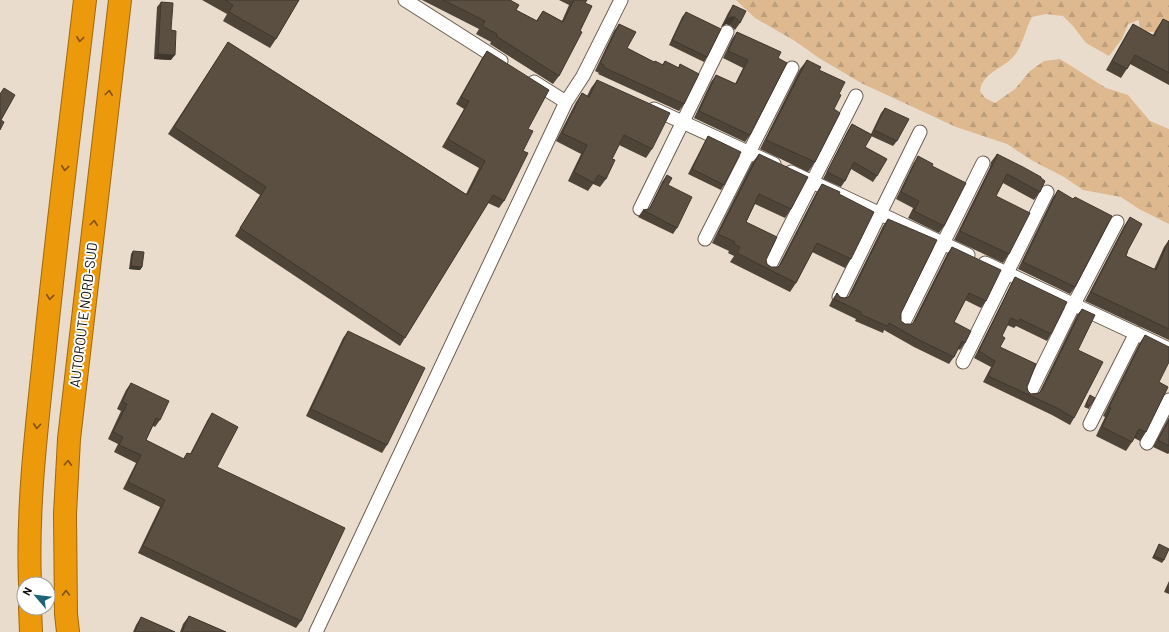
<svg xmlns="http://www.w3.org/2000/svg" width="1169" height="632" font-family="Barlow,sans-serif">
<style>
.forest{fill:url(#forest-firs)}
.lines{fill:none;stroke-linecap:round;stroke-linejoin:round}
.minor-casing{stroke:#6a5e50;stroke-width:15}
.motorway-casing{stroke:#a0680b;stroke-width:24}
.minor{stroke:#fff;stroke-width:13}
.motorway{stroke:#ec990c;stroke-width:22}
.wall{fill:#4e4438}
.shaded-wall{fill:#40372e}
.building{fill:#5b4f41;stroke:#40372e}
.oneway{stroke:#7f530a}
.labels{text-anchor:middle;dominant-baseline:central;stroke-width:4;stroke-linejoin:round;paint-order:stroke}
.street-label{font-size:14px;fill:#120d08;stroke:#fff}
</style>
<defs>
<pattern id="forest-firs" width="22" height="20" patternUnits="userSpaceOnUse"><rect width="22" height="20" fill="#deb990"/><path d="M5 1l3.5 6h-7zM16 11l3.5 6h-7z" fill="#bd9e7b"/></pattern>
</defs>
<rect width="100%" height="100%" fill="#eadccc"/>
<path class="forest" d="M736,0H1169V29L1160,33L1143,31L1139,26V20L1128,24L1122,39L1109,56L1086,43L1073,26L1063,16L1046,14L1032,17C1025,30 1023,45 1014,56C1003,69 983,72 980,91L985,98L995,103L1015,89L1030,71L1044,61L1060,59L1106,88L1128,95L1150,121L1169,129V224L1139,209L1121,197L1083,190L1064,177L1033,161L1007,144L956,127L861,83L819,58L795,41L755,18Z"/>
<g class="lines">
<g class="minor-casing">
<path id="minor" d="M405,0L501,61
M534,82L566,102
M654,109L774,164
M791,172L968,255
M640,209L727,32
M705,239L792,68
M985,263L1169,349
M768,269L856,96
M839,297L920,132
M903,324L983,163
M963,362L1047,192
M1030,393L1074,304L1117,222
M1090,424L1136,333
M1147,443L1169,400
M316,632L566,102L583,76L621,0"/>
</g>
<g class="motorway-casing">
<path id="motorway" d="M30,584C27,509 36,433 44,358C56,238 71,119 85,0
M30,608L31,632
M68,632L66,614L65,514L69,439L120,0"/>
</g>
<use href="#minor" class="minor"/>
<use href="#motorway" class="motorway"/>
</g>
<path class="wall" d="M202,0H299L276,39L270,48L223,21L227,14Z
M422,0H510L516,10L536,21L543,11L562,21L569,5L559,0H587L585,3L580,31L559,76L553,84L490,44L491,42L476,34L479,29Z
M161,2L171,30V60L154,59L157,7Z
M733,5L740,23L735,30L730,25L726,24L721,27L728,13Z
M686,12L707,57L704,62L669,45L682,17Z
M1163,19L1169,22V85L1130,64L1121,78L1106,70L1127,33L1133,24L1153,35L1157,28Z
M619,24L627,48L654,62L662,65L665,61L678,68L680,64L684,104L679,111L598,74L599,73L595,71L614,31Z
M737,32L778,58L750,135L745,142L694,118L711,82L716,75L735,84L743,68L723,58L732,39Z
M228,42L466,194L479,168L442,147L464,109L456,104L482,58L487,51L528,129L523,151L504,201L499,208L488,203L400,346L235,236L260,195L168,134Z
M807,60L819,70L834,109L815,162L808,172L760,149L800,69Z
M597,80L652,149L646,158L619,145L612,159L606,179L600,187L593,184L588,191L568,181L581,154L556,141L576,102L582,93L587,96L591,88Z
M885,108L897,141L893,146L871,136L865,147L877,176L873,182L851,169L845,181L841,187L823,179L848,130L852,124L871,134L881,113Z
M708,136L724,185L721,190L688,174L705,141Z
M759,154L791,209L785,218L755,204L746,222L766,260L767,264L771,267H778L816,193L822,184L839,194L851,259L845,268L812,252L796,283L790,292L730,262L734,256L728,253L729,251L712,243L752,163Z
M997,154L1041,178L1040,192L1034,200L1003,183L996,196L1009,254L1003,263L954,240L990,167L991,162Z
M918,156L932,166L944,226L939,233L908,218L913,208L896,199L913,164Z
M667,175L668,185L677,228L673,234L638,217L643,210L649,209L662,182Z
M1058,190L1075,287L1070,294L1018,269L1053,197Z
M1130,217L1128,250L1126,256L1154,269L1164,247L1169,240V340L1085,301L1124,226Z
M888,219L901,313V321L905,324H912L947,254L952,247L986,301L981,308L965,300L954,322L965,343L960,350L958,349L954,357L949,364L914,347L884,330L883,333L855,321L856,319L829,306L832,300L837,293L840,297L844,298L848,297L883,226Z
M133,251L142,267L140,270L129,269L131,254Z
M1015,277L1051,334L1047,341L1016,326L1014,328L1007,325L1002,336L1000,347L1027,387L1028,391L1031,394L1039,393L1077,315L1082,309L1078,350L1074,418L1070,425L1052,415L983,382L991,367L974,358L1011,284Z
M348,331L387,445L382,453L306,416L343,338Z
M1145,335L1159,382L1146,432L1140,441L1134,438L1132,442L1126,451L1096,436L1105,417L1103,416L1139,344Z
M131,383L160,420L155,427L153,426L146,440L183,459L187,453L190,454L207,421L212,413L217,467L301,621L296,628L138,553L160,507L123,489L136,463L114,452L118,444L108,439L121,411L117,409L126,390Z
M1090,395V406L1089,409L1084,407Z
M1169,417V453L1168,454L1153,447Z
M1159,544L1164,560L1162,563L1152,558Z
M1169,581V594L1164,592Z
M189,616L226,632H180L183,624Z
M141,617L175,632H133L136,625Z"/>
<path class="shaded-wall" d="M731,17H735L730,25L726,24L721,27L727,19Z
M158,54L175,55L171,60L154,59Z
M131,266L142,267L140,270L129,269Z"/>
<path class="building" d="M225,0H299L276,39L229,12L233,5Z
M443,0H510L519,5L516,10L537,21L543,11L563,22L574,0H587L585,3L592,6L580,31L582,32L559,76L496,36L497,34L482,26L485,21Z
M161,2L173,3L171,30L176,31L175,55L158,54Z
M733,5L746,11L740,23L735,17H731L727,19Z
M686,12L721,29L707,57L672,40Z
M1163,19L1169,22V73L1135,55L1127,69L1112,61L1133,24L1154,36Z
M619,24L636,32L627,48L654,62L655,61L663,65L665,61L679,68L680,64L699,74L684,104L603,67L604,65L600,63Z
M737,32L781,52L778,58L787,63L750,135L699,111L716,75L736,84L748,60L728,51Z
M228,42L467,195L485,161L448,139L469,101L461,97L487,51L549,90L528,129L533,131L523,151L528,153L504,201L493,195L405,338L240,228L266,187L174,127Z
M807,60L821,67L819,70L845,82L839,94L841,95L834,109L840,113L815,162L766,140Z
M597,80L670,113L652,149L624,135L612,159L615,160L606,179L598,175L594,183L574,172L587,145L562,133L582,93L589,97Z
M4,88L15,95L1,120L4,122L0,130V94Z
M885,108L909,119L897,141L874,130Z
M852,124L872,135L865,147L887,159L877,176L854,162L845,181L827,172Z
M708,136L741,152L724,185L692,169Z
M759,154L808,177L791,209L759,194L746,222L777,237L766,260L767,264L771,267H778L781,264L822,184L840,192L839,194L874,212L851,259L817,243L796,283L737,253L740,247L734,244L735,242L718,234Z
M997,154L1023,167L1041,177V178L1045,181L1040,192L1007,174L996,196L1030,213L1009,254L960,231L996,158Z
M918,156L933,164L932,166L966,183L944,226L914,211L919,201L901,192Z
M667,175L672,178L668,185L692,197L677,228L643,210L649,209L651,206Z
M1058,190L1073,199L1075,197L1112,216L1075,287L1023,262Z
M1130,217L1142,224L1128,250L1126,256L1156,270L1169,240V329L1091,292Z
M888,219L937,240L901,313V321L905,324H912L915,321L952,247L1001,270L986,301L969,293L954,322L971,331L965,343L962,341L954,357L919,340L889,323L887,326L860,314L861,312L834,299L837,293L840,297L844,298L848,297L851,294Z
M133,251L144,252L142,267L131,266Z
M1015,277L1067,302L1051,334L1020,319L1019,322L1011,318L1002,336L1005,338L1000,347L1036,364L1027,387L1028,391L1031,394L1039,393L1042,390L1082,309L1095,315L1078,350L1103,362L1074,418L1057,408L988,376L995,361L979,351Z
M348,331L425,368L387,445L311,409Z
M1145,335L1169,347V362L1159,382L1168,387L1146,432L1139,429L1132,442L1102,427L1111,408L1109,407Z
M131,383L169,401L160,420L156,418L146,440L184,459L187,453L191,454L212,413L238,427L217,467L345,528L301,621L143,546L165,500L128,482L141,455L119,445L123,437L113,432L127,404L122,402Z
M1090,395L1095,398L1090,406L1086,404Z
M1169,420V446L1158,440Z
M1159,544L1169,549L1164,560L1154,556Z
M189,616L226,632H182Z
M141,617L175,632H135Z"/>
<defs><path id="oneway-chevron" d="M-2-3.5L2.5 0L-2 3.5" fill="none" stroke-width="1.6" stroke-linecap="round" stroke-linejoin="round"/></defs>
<g class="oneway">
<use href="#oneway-chevron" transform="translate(80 39) rotate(97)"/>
<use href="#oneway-chevron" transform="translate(109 93) rotate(-83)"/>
<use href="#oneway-chevron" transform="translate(65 168) rotate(97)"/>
<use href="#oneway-chevron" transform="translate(94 223) rotate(-83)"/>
<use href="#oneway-chevron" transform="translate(50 297) rotate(96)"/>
<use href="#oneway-chevron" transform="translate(37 426) rotate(95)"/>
<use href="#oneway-chevron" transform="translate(68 463) rotate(-87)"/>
<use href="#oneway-chevron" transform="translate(66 593) rotate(-91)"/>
</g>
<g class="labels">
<g class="street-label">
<text transform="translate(83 315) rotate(-83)">AUTOROUTE NORD-SUD</text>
</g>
</g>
<g transform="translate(36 596) rotate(298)"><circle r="19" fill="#ffffff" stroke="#a09e9c"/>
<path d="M0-3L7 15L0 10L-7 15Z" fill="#1f6375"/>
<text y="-6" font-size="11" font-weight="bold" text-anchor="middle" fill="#120d08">N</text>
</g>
</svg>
